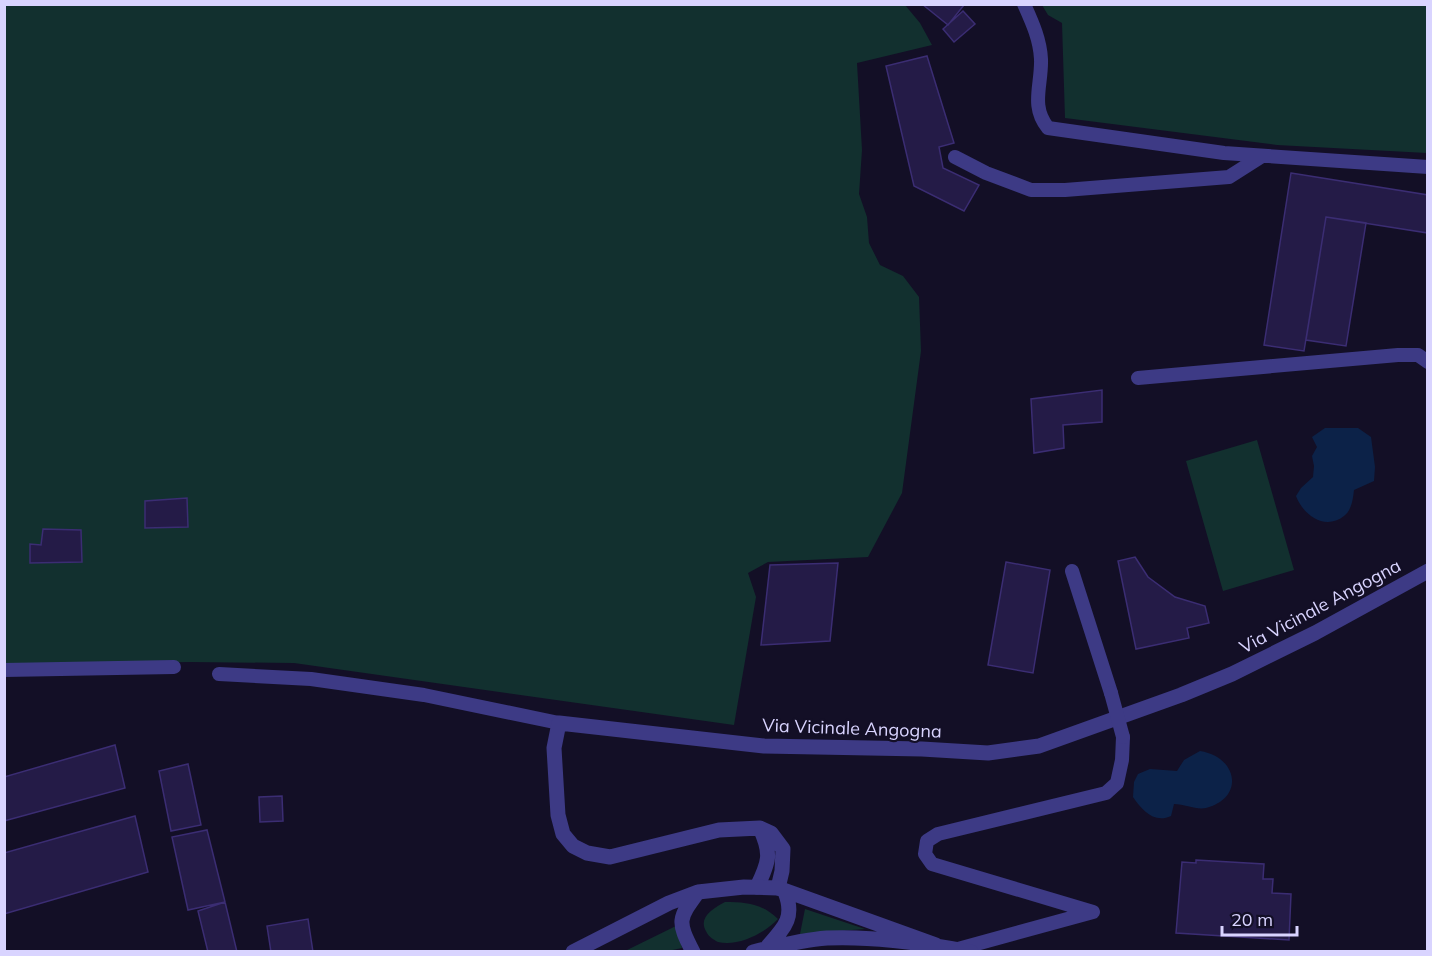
<svg xmlns="http://www.w3.org/2000/svg" width="1432" height="956" font-family="Mulish,sans-serif">
<style>
.green{fill:#12302f}
.water{fill:#0c2248}
.building{fill:#241b47;stroke:#3b2d73;stroke-width:1.5}
.lines{fill:none;stroke-linecap:round;stroke-linejoin:round}
.service{stroke:#3d3a85;stroke-width:14}
.minor{stroke:#3d3a85;stroke-width:15}
.tertiary{stroke:#3d3a85;stroke-width:15}
.service-bridge{stroke:#3d3a85;stroke-width:14}
.labels{text-anchor:middle;dominant-baseline:central;stroke-width:4.5;stroke-linejoin:round;paint-order:stroke}
.street-label{font-size:18px;fill:#d9d4ff;stroke:#130f26}
</style>
<rect width="100%" height="100%" fill="#130f26"/>
<path class="green" d="M4,5H905L920,23L932,45L857,63L862,150L859,194L867,217L869,243L880,265L903,276L919,297L921,351L902,493L868,557L768,562L748,573L756,597L734,725L294,663L190,662L5,665Z
M1042,5H1427V153L1277,145L1065,118L1062,23L1048,15Z
M1257,440L1294,570L1223,591L1186,461Z
M725,902C746,902 763,904 778,919C765,933 738,947 718,942C714,940 709,937 707,933C697,918 712,909 725,902Z
M805,909L865,929L800,934Z
M678,925L682,948L668,951L623,952Z"/>
<path class="water" d="M1325,428H1358L1371,437L1375,467L1374,481L1354,490C1353,498 1352,510 1344,516C1325,531 1303,515 1296,496L1301,488L1313,477L1314,466L1312,456L1317,447L1312,437Z
M1200,751C1238,757 1245,798 1206,808C1196,810 1185,804 1174,804L1171,816C1154,824 1142,810 1133,797L1134,782L1138,774L1150,769L1177,771L1184,760Z"/>
<path class="building" d="M922,4H964V5L948,25Z
M963,11L975,24L954,42L943,29Z
M927,56L954,143L939,147L943,168L979,185L964,211L914,186L886,66Z
M1291,173L1428,195V233L1326,217L1304,351L1264,345Z
M1326,217L1366,223L1346,346L1306,340Z
M1102,390V422L1063,425L1064,448L1034,453L1031,399Z
M187,498L188,527L145,528V501Z
M43,529L81,530L82,562L30,563V544L41,545Z
M1135,557L1148,577L1175,597L1205,606L1209,623L1187,628L1189,638L1136,649L1118,561Z
M1006,562L1050,570L1033,673L988,665Z
M838,563L830,641L761,645L770,565Z
M115,745L125,788L4,821V777Z
M188,764L201,825L171,831L159,771Z
M282,796L283,821L260,822L259,797Z
M135,816L148,872L4,914V853Z
M207,830L225,902L188,910L172,837Z
M1196,860L1264,864L1263,879H1273L1272,893L1291,894L1289,940L1176,933L1182,862L1196,863Z
M225,902L237,952H208L198,911Z
M308,919L313,952H271L267,926Z"/>
<g class="lines">
<path class="service" d="M1024,4C1032,22 1040,39 1041,59C1042,85 1030,106 1048,128L1224,153L1428,167
M955,157L986,173L1031,190H1065L1229,177L1262,156
M1138,378L1398,355H1418L1428,362
M1072,571L1111,693
M4,670L174,667
M219,674L311,679L424,695L559,723
M958,949L1093,912L932,864L925,854L927,841L938,834L1106,793L1117,783L1122,760L1123,737"/>
<path class="minor" d="M757,887C769,862 772,854 760,828
M778,888L782,871L783,849L771,833L760,828L719,830L610,857L587,853L573,846L563,834L558,815L554,748L559,723L764,746L922,749L988,753L1039,746L1181,695L1232,674L1315,633L1428,571"/>
<path class="tertiary" d="M768,946C785,927 795,917 785,892
M573,952L669,903L698,892
M693,952C677,921 678,919 698,892L744,887L778,888L936,945
M753,952C777,946 802,940 827,938C874,936 924,943 971,952"/>
<path class="service-bridge" d="M1111,693L1123,737"/>
</g>
<g class="labels">
<g class="street-label">
<text transform="translate(1320 606) rotate(-28)">Via Vicinale Angogna</text>
<text transform="translate(852 728) rotate(2)">Via Vicinale Angogna</text>
</g>
</g>
<rect width="1432" height="956" fill="none" stroke="#d9d4ff" stroke-width="12"/>
<path d="M1222 926v9h75v-9" fill="none" stroke="#d9d4ff" stroke-width="3"/>
<text x="1231" y="926" font-size="18" fill="#d9d4ff" stroke="#130f26" stroke-width="4.5" paint-order="stroke">20 m</text>
</svg>
